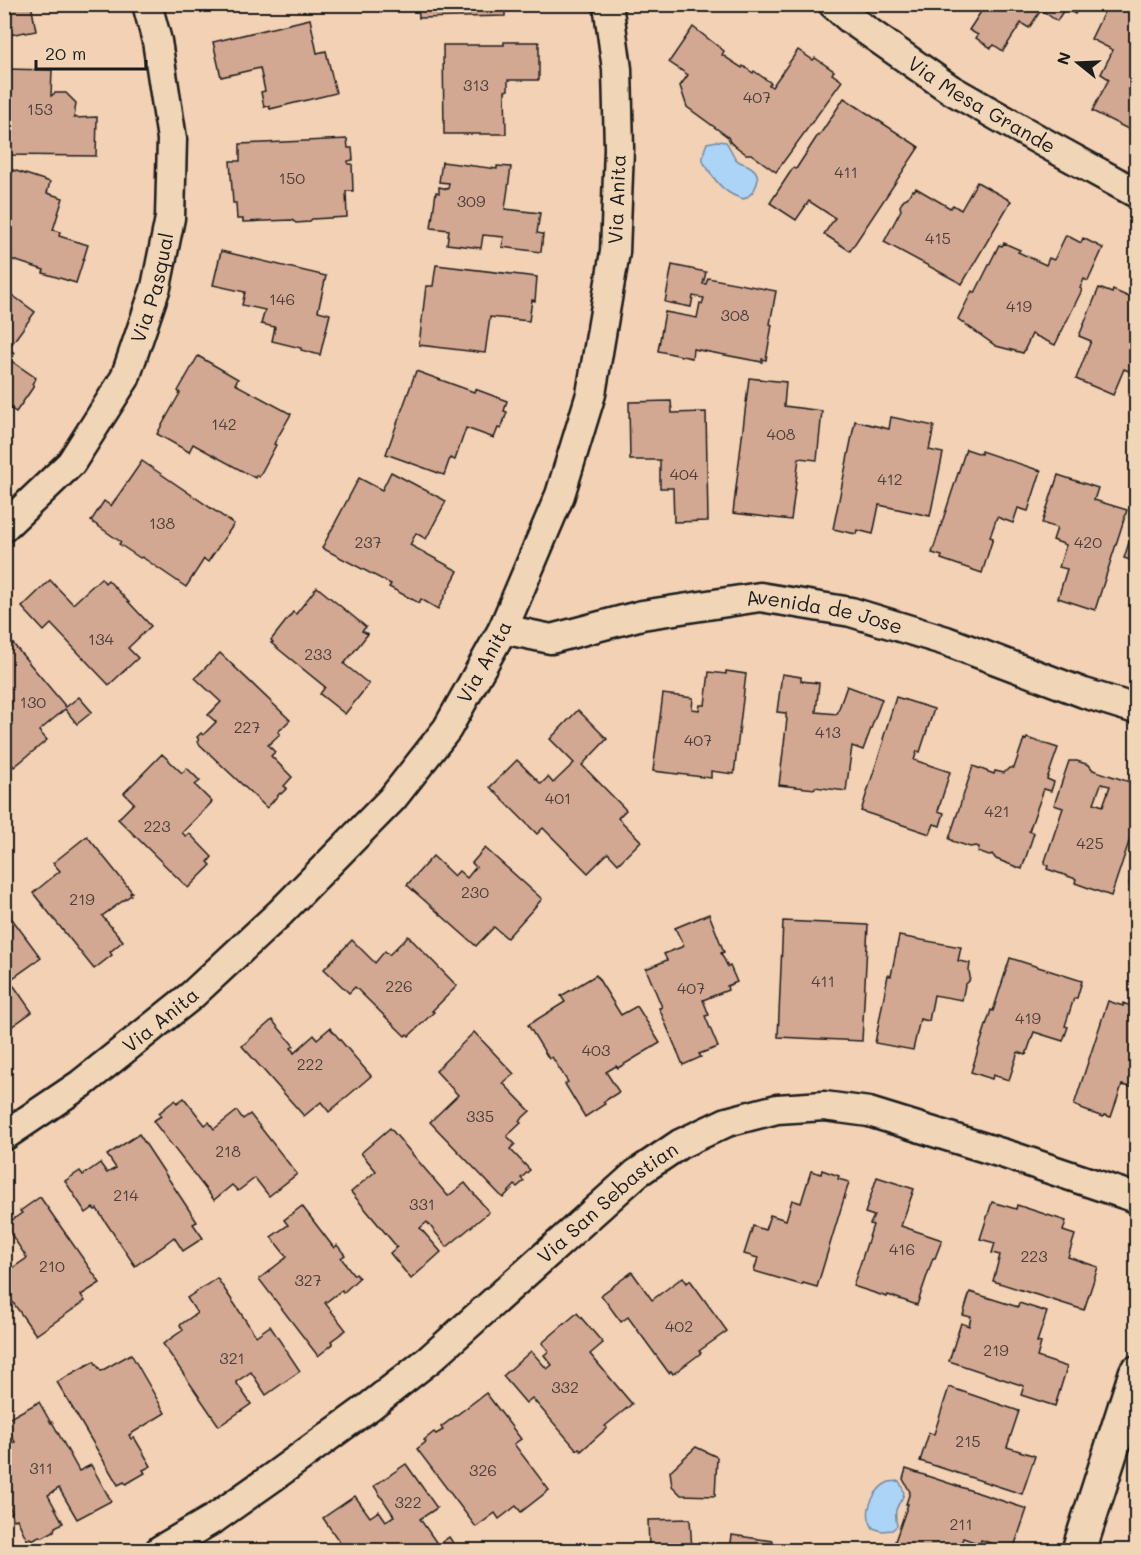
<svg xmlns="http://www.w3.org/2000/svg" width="1141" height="1555" font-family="Mali,sans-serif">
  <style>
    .water { fill: #acd4f7; stroke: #728a9f; stroke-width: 1.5 }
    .building { fill: #d3a892; stroke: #1c1c1c; stroke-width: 1.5; fill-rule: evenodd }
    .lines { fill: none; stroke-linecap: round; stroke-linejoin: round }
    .street-casing { stroke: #1c1c1c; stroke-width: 33 }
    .secondary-casing { stroke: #1c1c1c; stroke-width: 38 }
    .street { stroke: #f0d5b7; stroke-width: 28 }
    .secondary { stroke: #f0d5b7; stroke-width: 33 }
    .labels { text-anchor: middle; stroke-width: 5; stroke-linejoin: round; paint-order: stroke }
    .number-label { font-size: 16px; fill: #4a3f3a }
    .street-label { font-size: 20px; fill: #1c1c1c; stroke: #f0d5b7 }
  </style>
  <rect width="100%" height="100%" fill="#f3d1b4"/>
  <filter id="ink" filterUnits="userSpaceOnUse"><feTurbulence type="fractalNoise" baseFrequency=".0167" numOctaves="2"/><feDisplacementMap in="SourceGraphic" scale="12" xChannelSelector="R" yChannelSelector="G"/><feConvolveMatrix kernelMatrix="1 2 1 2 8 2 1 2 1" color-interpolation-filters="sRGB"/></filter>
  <g filter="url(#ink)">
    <!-- water -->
    <g class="water">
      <path d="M717,141l9,1c4,5 6,12 10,17 3,4 8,4 13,7 16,9 7,26 -5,33 -17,-4 -27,-15 -36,-30 -1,-2 -4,-5 -5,-8 -1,-6 2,-13 4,-18z"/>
      <path d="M899,1481c10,18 2,14 -3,29 -1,5 0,10 1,16l-5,4 -10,1 -9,-3c-2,-3 -3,-6 -4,-9 -3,-13 7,-32 20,-37 3,-1 6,0 10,-1z"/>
    </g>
    <!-- building -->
    <g class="building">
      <polygon points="4,4 31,4 36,31 26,33 25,32 4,36"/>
      <polygon points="418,4 505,4 505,16 419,18"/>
      <polygon points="986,4 1081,4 1075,14 1065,8 1057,21 1041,10 1029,28 1021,23 1003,51 994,45 991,48 976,38 978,35 969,30"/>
      <polygon points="1108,4 1136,4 1136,133 1092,111 1109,79 1101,74 1113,50 1091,39"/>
      <polygon points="310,19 317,53 326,51 336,93 270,109 269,106 264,107 261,92 265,91 260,68 221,77 213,42"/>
      <polygon points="693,27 724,51 722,55 742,68 743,66 753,73 754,71 771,83 769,85 772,87 798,50 813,60 815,58 834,71 832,74 842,81 776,172 751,154 746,154 730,142 728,137 687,107 680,86 688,75 669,62"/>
      <polygon points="504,42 539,42 539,80 508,80 508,90 505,91 506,134 444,134 443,45 504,45"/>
      <polygon points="4,69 52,70 51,96 55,93 66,93 76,103 74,118 97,117 96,156 4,155"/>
      <polygon points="844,98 919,147 850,251 824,234 835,218 809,201 796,220 770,203 793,168 796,169 818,135 819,136"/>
      <polygon points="347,139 348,148 352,148 353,160 348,161 348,164 352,164 353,191 346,191 347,217 312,219 309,222 296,223 292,220 243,222 243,219 237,219 236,203 233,203 230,161 240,161 240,144"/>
      <polygon points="442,162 497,169 497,166 511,167 505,209 540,213 537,233 543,234 541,252 502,247 504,237 483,235 481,248 447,244 449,230 431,228 436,192 439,193 439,187 448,189 449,183 439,182"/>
      <polygon points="13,170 50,182 47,193 63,198 53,230 60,232 59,236 88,245 76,283 43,273 44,270 4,257 4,180 8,181 10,173 12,173"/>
      <polygon points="977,182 1011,201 962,284 884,242 901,210 900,206 904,199 907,198 913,190 914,191 916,188 950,208 953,205 961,210"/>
      <polygon points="1066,235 1081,243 1083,238 1103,248 1088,281 1084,279 1080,288 1082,290 1055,345 1032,334 1023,353 996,346 958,319 972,291 975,293 999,245 1002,246 1004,243 1020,250 1018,252 1046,265 1049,258 1054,260"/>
      <polygon points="221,251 326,276 318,311 330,314 320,355 301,350 301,348 272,341 275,327 261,324 265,310 242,305 245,292 213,285"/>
      <polygon points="436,265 537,277 535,301 532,300 529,321 490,317 485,353 419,345 426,286 433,286"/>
      <polygon points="672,265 706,272 703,284 706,284 708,278 776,291 770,324 772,325 766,360 762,359 762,362 693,349 692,358 658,351 665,312 697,318 700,303 702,304 704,298 693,296 691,307 665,302"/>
      <polygon points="1099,288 1112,293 1113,290 1136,300 1136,374 1124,369 1113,395 1076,379 1091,341 1079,336"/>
      <polygon points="8,292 35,312 8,349 15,353 10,360 36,378 32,384 34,386 16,412 4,404 4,298"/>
      <polygon points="198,356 238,379 235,384 291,414 274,444 276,445 259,477 256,475 255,478 193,444 189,452 157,434 180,393 178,391"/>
      <polygon points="416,371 474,392 475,389 507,401 504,411 507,412 501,429 498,428 494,438 466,428 455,460 450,458 444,475 386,454"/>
      <polygon points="749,378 786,382 784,406 822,411 817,460 799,458 791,520 733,513"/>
      <polygon points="671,401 672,413 706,412 708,521 674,522 673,488 660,488 660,460 630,460 629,402"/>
      <polygon points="891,417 934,426 929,450 943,453 930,516 879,505 873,534 857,530 856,534 833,529 855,421 889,429"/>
      <polygon points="966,449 981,454 981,451 1041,471 1028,511 1018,508 1013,523 997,517 990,537 993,538 982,573 941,559 942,556 932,553"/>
      <polygon points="142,461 234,524 208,562 204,559 186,587 142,557 140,558 119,544 121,542 91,521 104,501 111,506"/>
      <polygon points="391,472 446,501 426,539 416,533 410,545 458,571 438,609 421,599 419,603 389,587 391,584 322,548 359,478 382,490"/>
      <polygon points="1058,475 1098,488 1094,500 1127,510 1095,610 1058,598 1067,569 1059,567 1066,545 1053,540 1057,528 1042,523"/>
      <polygon points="1136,521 1136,562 1124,558"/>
      <polygon points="101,578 105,583 108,580 151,626 128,648 138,658 109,685 51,624 44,631 22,607 50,580 73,604"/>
      <polygon points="317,587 366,627 362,631 368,634 344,664 369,684 345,714 320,694 325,687 271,643 273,642 271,640 293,612 296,614"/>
      <polygon points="4,633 66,707 79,697 92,712 77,724 65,709 39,731 47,740 14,767 4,755"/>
      <polygon points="220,653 290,720 278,732 280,734 268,745 275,752 271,756 292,777 284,786 287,788 281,794 280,793 267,808 197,742 199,740 197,737 201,733 203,735 216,722 208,715 221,702 195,678"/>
      <polygon points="726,671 746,674 734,774 711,771 711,778 653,771 663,694 693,698 692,709 699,710 700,705 705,705 709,672 726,674"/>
      <polygon points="782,674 801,677 801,681 819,683 816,712 837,714 847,686 882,699 863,750 852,746 846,791 815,787 815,789 779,785 787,719 786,718 786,713 777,712"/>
      <polygon points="896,697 934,709 920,752 917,751 914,760 950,772 938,811 944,813 940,826 934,824 930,834 861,811 884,740 883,739"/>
      <polygon points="578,710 607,739 582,765 626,810 618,818 641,841 618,864 608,853 588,873 543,828 537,834 490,787 517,760 541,784 548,777 553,783 574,763 550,739"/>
      <polygon points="1027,738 1058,748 1047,779 1054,782 1051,791 1044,789 1029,831 1034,833 1022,869 996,859 992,854 989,856 978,852 979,847 976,846 970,847 952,841 952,840 949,839 973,766 994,774 995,771 1004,773 1009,768 1014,768 1024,739 1026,740"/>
      <polygon points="162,754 182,773 187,768 200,781 195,785 212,802 182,833 186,836 189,833 212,857 208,862 211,865 188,888 118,819 134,803 124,793"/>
      <path d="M1069,761h8l12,4 4,5 43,14v37l-25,75 -36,-13 1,-4 -29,-10 1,-3 -4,-2 19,-56 -9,-3zM1101,784l9,2 -7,20 -9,-3z"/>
      <polygon points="87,836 132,892 130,893 131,895 102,916 123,941 110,952 112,955 94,969 33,893 60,871 53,863"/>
      <polygon points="485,848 542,899 507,938 494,927 476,946 407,885 433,856 454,876 459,871 467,878 476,867 472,863"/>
      <polygon points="1136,860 1136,887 1129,884"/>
      <polygon points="4,908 41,958 6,983 10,988 14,986 32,1012 4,1032"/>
      <polygon points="709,914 724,952 721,953 728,967 730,966 737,982 727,986 728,990 703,1000 709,1015 705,1016 718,1047 699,1054 701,1057 683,1065 659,1008 662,1007 646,969 667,960 664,954 684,946 675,928"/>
      <polygon points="783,921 868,925 862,1041 778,1037"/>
      <polygon points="408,936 457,986 432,1011 434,1012 409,1036 407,1034 405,1036 355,987 349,993 324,969 352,940 375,963 385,951 389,955"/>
      <polygon points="899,936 961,947 958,961 970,963 969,971 970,977 969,981 965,985 962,1000 934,995 929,1021 920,1019 913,1050 875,1043 888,975 891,976"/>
      <polygon points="1010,958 1082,981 1077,998 1074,998 1065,1026 1068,1027 1063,1041 1034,1032 1026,1055 1018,1052 1009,1080 993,1075 992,1079 971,1072 991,1010 993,1011"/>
      <polygon points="596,975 621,1015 637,1006 660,1043 618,1068 616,1066 606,1072 619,1092 603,1102 605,1104 585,1117 565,1084 568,1082 552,1057 549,1059 528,1025 565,1002 561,996"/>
      <polygon points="1108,1001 1123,1006 1123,1003 1136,1008 1136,1070 1131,1087 1122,1085 1111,1117 1104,1115 1103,1117 1081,1109 1081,1108 1074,1105"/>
      <polygon points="272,1020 294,1046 291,1048 294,1053 314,1035 317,1039 330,1028 371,1076 329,1112 321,1102 304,1116 242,1046"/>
      <polygon points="474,1032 514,1074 503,1083 530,1111 519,1121 521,1123 507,1136 515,1144 510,1149 530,1170 521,1178 524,1181 517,1187 515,1185 503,1198 430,1122 458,1095 436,1071 442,1065 442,1064"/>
      <polygon points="184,1098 205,1125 209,1122 214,1129 237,1111 243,1119 250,1114 297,1174 269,1196 255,1178 238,1191 232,1185 214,1200 153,1121 161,1116 159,1113 175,1100 177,1103"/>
      <polygon points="390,1128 448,1196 465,1183 489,1212 447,1247 427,1222 420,1228 441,1252 411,1279 390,1253 397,1247 351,1192 376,1171 361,1153"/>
      <polygon points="139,1134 197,1222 193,1224 203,1238 183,1251 174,1237 165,1244 165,1245 135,1266 97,1209 95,1210 93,1208 86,1213 65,1181 80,1171 83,1175 100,1163 107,1173 116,1168 107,1155"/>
      <polygon points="822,1170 839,1176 838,1179 849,1182 817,1287 803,1283 802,1285 754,1271 758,1258 744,1254 753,1226 765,1230 770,1215 786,1220 792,1200 801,1203 811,1171 821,1174"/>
      <polygon points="877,1177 914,1189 901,1226 942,1240 935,1258 933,1258 917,1305 888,1295 887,1297 853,1286 873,1225 870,1224 874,1216 865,1213"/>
      <polygon points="40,1197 100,1283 81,1295 85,1301 36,1335 4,1290 4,1274 27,1258 5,1225 22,1213 20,1211"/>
      <polygon points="992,1202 1016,1209 1017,1205 1066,1221 1063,1231 1075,1235 1068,1257 1098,1267 1084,1310 993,1281 1000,1255 992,1253 995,1243 980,1239"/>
      <polygon points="302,1206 334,1248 337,1245 345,1255 341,1258 354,1275 356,1274 359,1278 343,1293 342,1290 325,1303 346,1330 331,1341 333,1344 318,1356 259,1279 287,1257 271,1237 288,1225 284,1220"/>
      <polygon points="632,1272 652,1300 683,1277 687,1283 690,1280 727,1331 699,1351 701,1353 673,1374 671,1371 669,1373 628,1317 621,1322 601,1295"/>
      <polygon points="217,1278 256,1336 270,1326 300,1371 266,1395 251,1372 236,1382 251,1404 219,1426 163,1344 183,1330 180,1325 197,1313 187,1298"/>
      <polygon points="970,1292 1018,1307 1019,1303 1047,1312 1037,1342 1041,1343 1037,1357 1067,1367 1055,1406 1021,1395 1024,1386 949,1361 961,1323 969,1326 971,1317 963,1315"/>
      <polygon points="577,1313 603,1343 590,1354 632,1404 605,1426 607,1428 581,1451 579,1448 577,1450 532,1398 526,1403 503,1376 531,1351 547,1369 552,1365 544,1355 549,1351 542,1343"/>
      <polygon points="131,1354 165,1413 129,1435 131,1439 134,1437 151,1466 143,1470 145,1473 126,1484 124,1482 118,1485 57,1382 94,1361 101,1371"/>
      <polygon points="949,1387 1019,1411 1007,1447 1035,1456 1022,1494 920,1461 929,1433 934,1434"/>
      <polygon points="486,1393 521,1439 514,1444 549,1490 521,1512 516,1506 499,1519 495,1513 476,1527 417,1449 426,1442 424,1440 434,1432 436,1434 443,1430 441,1427"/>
      <polygon points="39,1402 51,1423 52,1422 79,1471 91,1465 111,1501 77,1519 59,1488 48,1495 63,1523 55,1527 54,1531 43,1537 39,1536 32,1540 30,1538 27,1540 17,1519 14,1520 11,1513 12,1512 4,1497 4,1447 15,1442 4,1421"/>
      <polygon points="696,1447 717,1457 715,1496 681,1495 672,1486 670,1471"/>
      <polygon points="406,1464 437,1508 420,1519 438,1545 449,1537 458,1550 345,1550 323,1518 355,1496 370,1517 379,1511 386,1521 394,1516 374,1486"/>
      <polygon points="906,1469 1027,1509 1013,1550 981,1540 980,1544 963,1538 959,1550 892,1550 908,1504 906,1504 910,1492 903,1479"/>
      <polygon points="690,1519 692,1550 634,1550 634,1547 649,1547 648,1520"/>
      <polygon points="732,1535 773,1541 772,1550 730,1550"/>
    </g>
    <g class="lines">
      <defs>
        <g id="street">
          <path id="s1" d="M833,4l17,15 100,70 91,52 95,52"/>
          <path id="s2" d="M4,527l67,-64 54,-85 31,-91 14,-69 2,-79 -15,-98 -10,-37"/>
          <path id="s3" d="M503,629l48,10 91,-24 118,-18 91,15 95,29 138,52 52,16"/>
          <path id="s4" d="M4,1136l77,-52 110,-88 89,-83 112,-114 55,-70 56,-100 57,-134 31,-101 24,-142 4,-103 -2,-80 -9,-65"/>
          <path id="s5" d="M160,1550l55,-32 58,-41 96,-70 61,-48 207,-186 43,-29 47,-22 50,-13 47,-3 45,6 139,43 128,43"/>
        </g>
        <polyline id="secondary" points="1079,1550 1136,1373"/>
      </defs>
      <!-- street casing -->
      <use href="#street" class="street-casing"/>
      <!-- secondary casing -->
      <use href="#secondary" class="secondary-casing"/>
      <!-- street -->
      <use href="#street" class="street"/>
      <!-- secondary -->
      <use href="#secondary" class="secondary"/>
    </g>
  </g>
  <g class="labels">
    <!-- number labels -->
    <g class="number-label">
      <text x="476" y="91">313</text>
      <text x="757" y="103">407</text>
      <text x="40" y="115">153</text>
      <text x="846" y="178">411</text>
      <text x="292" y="184">150</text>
      <text x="471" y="207">309</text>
      <text x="938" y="244">415</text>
      <text x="282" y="305">146</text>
      <text x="1019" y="312">419</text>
      <text x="735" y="321">308</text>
      <text x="224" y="430">142</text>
      <text x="781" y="440">408</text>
      <text x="684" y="480">404</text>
      <text x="890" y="485">412</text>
      <text x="162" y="529">138</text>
      <text x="368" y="548">237</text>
      <text x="1088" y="548">420</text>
      <text x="101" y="645">134</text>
      <text x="318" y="660">233</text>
      <text x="33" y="708">130</text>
      <text x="247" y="733">227</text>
      <text x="828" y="738">413</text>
      <text x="698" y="746">407</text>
      <text x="558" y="804">401</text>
      <text x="997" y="817">421</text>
      <text x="157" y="832">223</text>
      <text x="1090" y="849">425</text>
      <text x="475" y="898">230</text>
      <text x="82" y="905">219</text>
      <text x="823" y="987">411</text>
      <text x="399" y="992">226</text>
      <text x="691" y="994">407</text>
      <text x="1028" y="1024">419</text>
      <text x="596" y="1056">403</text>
      <text x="310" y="1070">222</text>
      <text x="480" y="1122">335</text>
      <text x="228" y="1157">218</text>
      <text x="126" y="1201">214</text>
      <text x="422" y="1210">331</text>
      <text x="902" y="1255">416</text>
      <text x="1034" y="1262">223</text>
      <text x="52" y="1272">210</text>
      <text x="308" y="1286">327</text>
      <text x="679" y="1332">402</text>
      <text x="996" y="1356">219</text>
      <text x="232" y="1364">321</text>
      <text x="565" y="1393">332</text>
      <text x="968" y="1447">215</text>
      <text x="41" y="1474">311</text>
      <text x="483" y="1476">326</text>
      <text x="408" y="1508">322</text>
      <text x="961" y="1530">211</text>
    </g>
    <!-- street labels -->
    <g class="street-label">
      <text dy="7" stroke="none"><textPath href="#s1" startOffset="180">Via Mesa Grande</textPath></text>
      <text dy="7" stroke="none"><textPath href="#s4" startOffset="1167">Via Anita</textPath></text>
      <text dy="7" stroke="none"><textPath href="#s2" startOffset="288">Via Pasqual</textPath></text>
      <text dy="7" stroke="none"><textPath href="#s3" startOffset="328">Avenida de Jose</textPath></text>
      <text dy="7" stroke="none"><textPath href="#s4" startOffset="681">Via Anita</textPath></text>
      <text dy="7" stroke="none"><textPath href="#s4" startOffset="195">Via Anita</textPath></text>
      <text dy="7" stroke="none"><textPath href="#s5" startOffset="568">Via San Sebastian</textPath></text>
    </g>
  </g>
  <!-- margin -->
  <rect width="1141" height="1555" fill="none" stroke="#f0d5b7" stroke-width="24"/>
  <rect x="12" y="12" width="1117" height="1531" fill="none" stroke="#1c1c1c" stroke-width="2" filter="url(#ink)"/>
  <!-- north arrow -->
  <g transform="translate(1078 63) rotate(288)" stroke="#f0d5b7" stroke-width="4.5" paint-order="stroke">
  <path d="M0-4.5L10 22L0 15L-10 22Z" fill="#1c1c1c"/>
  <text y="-9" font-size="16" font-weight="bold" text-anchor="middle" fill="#1c1c1c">N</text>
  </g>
  <!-- scale -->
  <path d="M36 60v9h110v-9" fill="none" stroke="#1c1c1c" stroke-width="3"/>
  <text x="45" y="60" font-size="18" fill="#1c1c1c" stroke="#f0d5b7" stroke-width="4.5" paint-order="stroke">20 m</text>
</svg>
